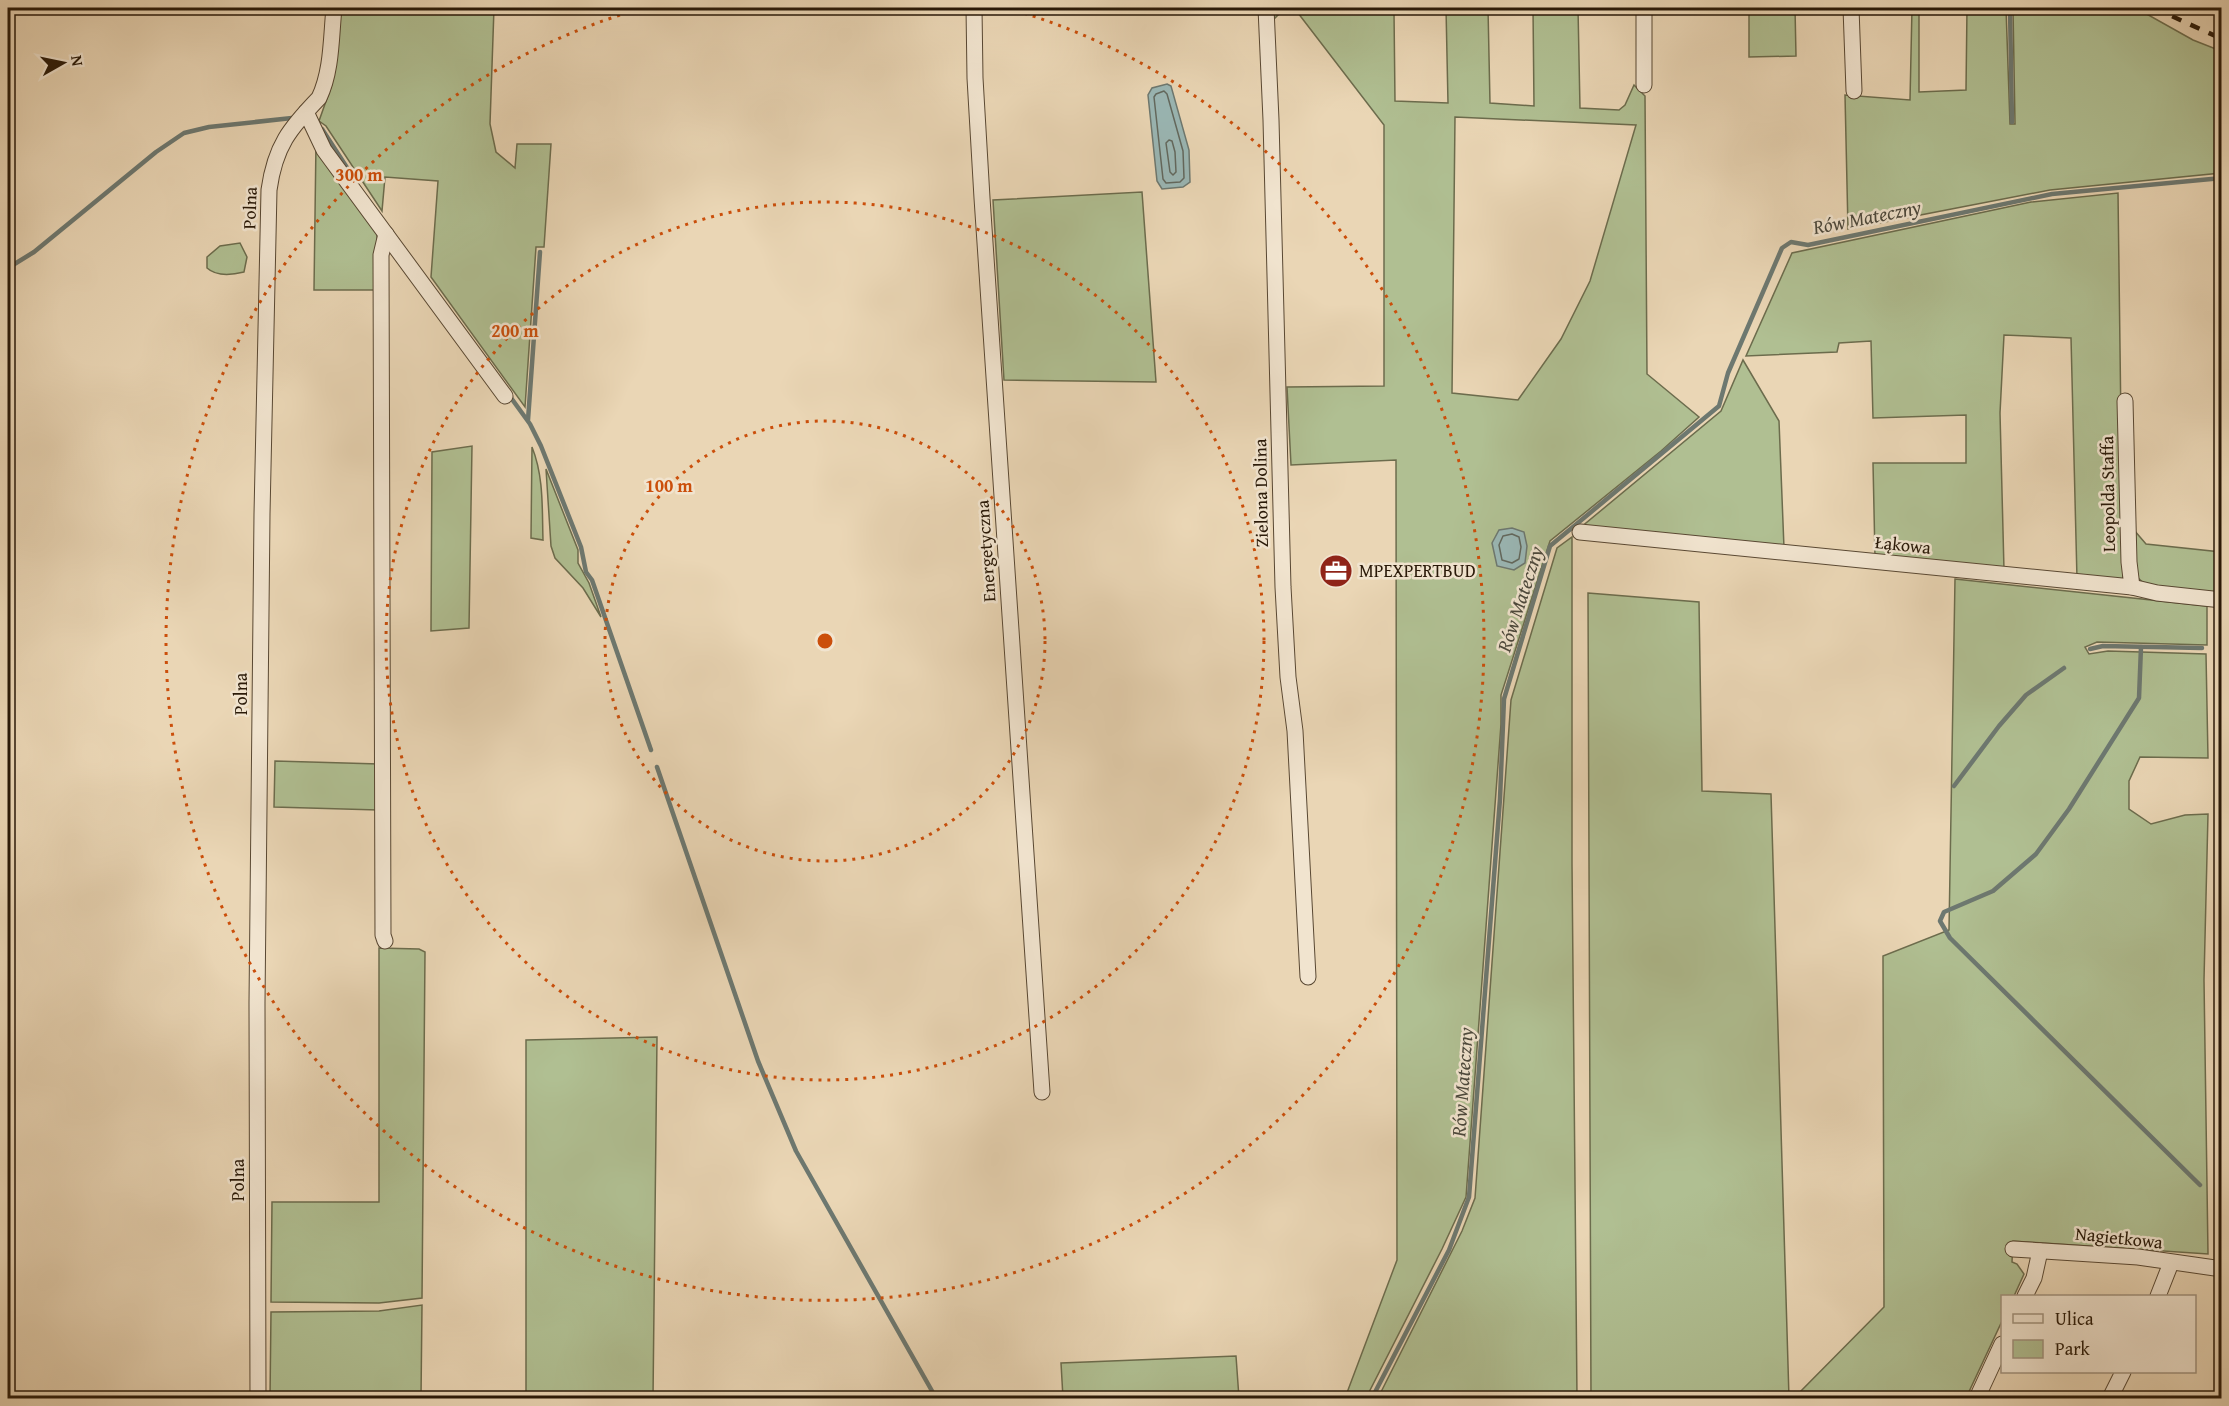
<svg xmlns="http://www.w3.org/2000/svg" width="2229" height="1406" font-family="'Gentium Book Plus',serif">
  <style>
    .green { fill: #b0bf92; stroke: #6c6c4d; stroke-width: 1.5; fill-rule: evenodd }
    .water { fill: #9ab7b5; stroke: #6d7870; stroke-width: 1.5 }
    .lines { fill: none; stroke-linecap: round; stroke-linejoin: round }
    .shore { stroke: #62685e; stroke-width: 1.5 }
    .stream { stroke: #6d7870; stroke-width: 4.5 }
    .street-casing { stroke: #594833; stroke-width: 17 }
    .street { stroke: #f1e4cf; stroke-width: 15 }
    .rail { stroke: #291908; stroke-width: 4.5; stroke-dasharray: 10 10; stroke-linecap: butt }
    .ring { fill: none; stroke: #cb4f0b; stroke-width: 3; stroke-dasharray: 3 6 }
    .labels { text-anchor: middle; stroke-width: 5; stroke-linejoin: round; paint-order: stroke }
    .street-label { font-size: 18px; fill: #291908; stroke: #f1e4cf }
    .poi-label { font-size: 18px; fill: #291908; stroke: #f1e4cf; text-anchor: start }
    .water-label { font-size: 20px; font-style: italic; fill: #4b483c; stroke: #f1e4cf }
    .centre { fill: #cb4f0b; stroke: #f1e4cf; stroke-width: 3 }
    .ring-label { font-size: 18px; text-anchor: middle; font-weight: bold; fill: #cb4f0b; stroke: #f1e4cf; stroke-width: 5; stroke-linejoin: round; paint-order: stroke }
  </style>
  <rect width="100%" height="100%" fill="#ead6b5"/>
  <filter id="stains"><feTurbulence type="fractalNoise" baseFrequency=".00333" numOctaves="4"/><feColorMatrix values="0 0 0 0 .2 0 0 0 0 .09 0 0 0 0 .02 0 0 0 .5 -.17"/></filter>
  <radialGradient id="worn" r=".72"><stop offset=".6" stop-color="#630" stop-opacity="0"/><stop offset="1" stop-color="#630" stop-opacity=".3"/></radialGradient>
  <!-- green -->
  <g class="green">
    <polygon points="340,8 494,8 490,124 496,152 515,168 517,144 551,144 544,247 536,247 525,407 431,277 438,181 385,177 382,211 326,126 319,121 332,84"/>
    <path d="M1273,8h73l22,5 26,-1 1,89 53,2 -2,-95h42l2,95 44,3 -1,-98h45l2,100 39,2 6,-5 9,-20 11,11 2,278 52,43 -38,34 -111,90 -49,154v29l-35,473 -24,52 -76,149h-21l52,-138 -1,-800 -105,5 -4,-78 97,-1v-261l-86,-112 -16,-2 -8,8zM1455,117l181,8 -46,156 -29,58 -43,61 -66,-7z"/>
    <polygon points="1749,8 1795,8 1796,56 1749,57"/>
    <polygon points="1912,8 1919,8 1919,92 1966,90 1967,8 2006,8 2010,124 2015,124 2013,8 2136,8 2193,40 2221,51 2221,173 2050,190 1848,229 1845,95 1910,100"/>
    <polygon points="316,142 377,230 378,290 314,290"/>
    <polygon points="1142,192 1156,382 1004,380 993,200"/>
    <polygon points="2118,193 2123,581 2077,579 2071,338 2004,335 2000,413 2004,570 1875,557 1873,463 1966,463 1966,415 1873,418 1871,341 1839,343 1837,352 1746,356 1792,253 2031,202"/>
    <path d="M240,243l7,14 -3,15c-12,3 -27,5 -37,-4v-11l13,-11z"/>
    <polygon points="1743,360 1779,421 1784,548 1580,528 1721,411"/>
    <polygon points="472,446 469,628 431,631 432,452"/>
    <path d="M532,447c12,30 10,62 11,93l-12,-2z"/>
    <polygon points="546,469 578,550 578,563 589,583 601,617 583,588 555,558 551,546"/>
    <polygon points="2134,530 2146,544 2221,552 2221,596 2147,586 2137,577"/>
    <polygon points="1572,537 1572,864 1577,1398 1378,1398 1462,1231 1475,1198 1511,700 1557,548"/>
    <polygon points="1955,579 2207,606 2207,645 2097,642 2085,647 2089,654 2108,651 2206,654 2208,758 2140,757 2129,781 2129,809 2151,824 2185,815 2208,814 2204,980 2208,1254 2013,1241 2012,1262 2017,1264 2024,1274 2014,1296 2002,1296 2002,1321 1966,1398 1794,1398 1884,1307 1883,956 1949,930"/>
    <polygon points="1588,593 1699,602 1702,791 1771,794 1789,1398 1591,1398"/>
    <polygon points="275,761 379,764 378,810 274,807"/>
    <polygon points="379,948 419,949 425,952 422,1298 379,1303 271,1302 272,1202 379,1202"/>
    <polygon points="657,1037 653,1398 526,1398 526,1040"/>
    <polygon points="422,1305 421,1398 270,1398 271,1312 379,1311"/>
    <polygon points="1236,1356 1239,1398 1063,1398 1061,1363"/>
  </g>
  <!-- water -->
  <g class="water">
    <polygon points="1167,84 1171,86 1189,150 1190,182 1183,187 1162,189 1157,181 1148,95 1152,88"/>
    <polygon points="1512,528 1524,532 1527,546 1525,563 1514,570 1497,566 1492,543 1499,530"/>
  </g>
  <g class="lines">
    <!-- shore -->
    <g class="shore">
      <polygon points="1164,91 1167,94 1183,151 1184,178 1180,182 1166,183 1163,179 1154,97 1156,94"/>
      <polygon points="1169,140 1172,141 1175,152 1176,172 1173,175 1170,172 1166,143"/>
      <polygon points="1512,534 1519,537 1521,547 1519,559 1512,563 1502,560 1499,545 1503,536"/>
    </g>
    <!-- stream -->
    <g class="stream">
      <polyline points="2010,8 2012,122"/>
      <polyline points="322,129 355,180"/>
      <polyline points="8,268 34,252 156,152 184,133 209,127 292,118"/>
      <polyline points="509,395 530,424 541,446 581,547 586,572 592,580 651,750"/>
      <polyline points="528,420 540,252"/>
      <polyline points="2141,647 2139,698 2069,809 2036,854 1993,891 1944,912 1940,921 1950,938 2200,1185"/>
      <polyline points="2090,649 2103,646 2202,648"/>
      <polyline points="2219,649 2222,649"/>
      <polyline points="657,767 758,1061 796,1151 936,1398"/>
      <polyline points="1954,786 1999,726 2026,695 2064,668"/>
      <polyline points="1372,1398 1449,1250 1469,1197 1500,799 1504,699 1550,546 1719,406 1728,373 1782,248 1791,242 1808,245 2052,194 2222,178"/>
    </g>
    <defs>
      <g id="street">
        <polyline points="974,8 975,78 982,198 1042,1092"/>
        <polyline points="1266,8 1271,120 1283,587 1288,677 1295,731 1308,977"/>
        <polyline points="1851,8 1854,91"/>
        <polyline points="1644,85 1644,8"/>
        <polyline points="306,112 324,150 505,396"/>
        <polyline points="2125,401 2129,562 2132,587"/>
        <polyline points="1580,532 2132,587 2157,593 2222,600"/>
        <polyline points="385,941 383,935 381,255 386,234"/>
        <polyline points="2013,1249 2138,1257 2222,1269"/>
        <polyline points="2025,1296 2034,1278 2040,1251"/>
        <polyline points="2158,1296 2171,1263"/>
        <path d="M258,1398l-1,-395 5,-489 7,-324c6,-44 21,-62 50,-92 13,-27 12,-61 15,-90"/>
        <polyline points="1977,1398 2002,1344"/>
        <polyline points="2110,1398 2123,1372"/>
      </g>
    </defs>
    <!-- street casing -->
    <use href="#street" class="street-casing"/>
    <!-- street -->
    <use href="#street" class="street"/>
    <!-- rail -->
    <polyline class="rail" points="2154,8 2222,39"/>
  </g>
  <!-- distance rings -->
  <g class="ring">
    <circle cx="825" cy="641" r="220"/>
    <circle cx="825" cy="641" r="439"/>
    <path d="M1007 8A659 659 0 1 1 643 8"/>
  </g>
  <!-- icons -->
  <defs>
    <symbol id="office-disc" viewBox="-11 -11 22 22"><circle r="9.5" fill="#8f2418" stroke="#f1e4cf"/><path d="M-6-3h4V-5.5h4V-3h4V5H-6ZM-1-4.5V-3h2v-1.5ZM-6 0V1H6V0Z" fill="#fff"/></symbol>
  </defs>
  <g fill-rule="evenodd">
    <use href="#office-disc" x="1317" y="552" width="38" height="38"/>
  </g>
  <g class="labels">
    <!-- street labels -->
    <g class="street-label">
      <text transform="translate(250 208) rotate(-88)" y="6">Polna</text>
      <text transform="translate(1261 493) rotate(-91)" y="6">Zielona Dolina</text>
      <text transform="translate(2108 494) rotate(-91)" y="6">Leopolda Staffa</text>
      <text transform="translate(1903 545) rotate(6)" y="6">Łąkowa</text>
      <text transform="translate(986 551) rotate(-94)" y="6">Energetyczna</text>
      <text transform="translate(241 694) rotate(-90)" y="6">Polna</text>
      <text transform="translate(238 1180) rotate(-90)" y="6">Polna</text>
      <text transform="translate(2119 1238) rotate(6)" y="6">Nagietkowa</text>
    </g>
    <!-- poi labels -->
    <g class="poi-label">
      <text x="1359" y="577">MPEXPERTBUD</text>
    </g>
    <!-- water labels -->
    <g class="water-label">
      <text transform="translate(1867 217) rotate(-11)" y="7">Rów Mateczny</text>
      <text transform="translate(1520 599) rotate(-72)" y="7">Rów Mateczny</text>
      <text transform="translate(1462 1082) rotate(-86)" y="7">Rów Mateczny</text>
    </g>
  </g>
  <circle cx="825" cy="641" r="9" class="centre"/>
  <g class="ring-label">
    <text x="359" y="181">300 m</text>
    <text x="515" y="337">200 m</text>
    <text x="669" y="492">100 m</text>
  </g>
  <!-- margin -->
  <rect width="2229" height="1406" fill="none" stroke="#ead6b5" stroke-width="30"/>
  <rect x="9" y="9" width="2211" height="1388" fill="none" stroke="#291908" stroke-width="3"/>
  <rect x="15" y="15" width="2199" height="1376" fill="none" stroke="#291908" stroke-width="1.5"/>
  <!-- legend -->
  <rect x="2001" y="1295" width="195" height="78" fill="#f1e4cf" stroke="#a1937f" stroke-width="1.5"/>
  <rect x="2013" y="1314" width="30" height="9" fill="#f1e4cf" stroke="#a1937f" stroke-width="1.5"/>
  <text x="2055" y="1325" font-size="18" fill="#291908">Ulica</text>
  <rect x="2013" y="1340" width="30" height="18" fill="#b0bf92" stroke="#a1937f" stroke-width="1.5"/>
  <text x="2055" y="1355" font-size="18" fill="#291908">Park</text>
  <!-- north arrow -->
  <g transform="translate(63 63) rotate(81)" stroke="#f1e4cf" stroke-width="4.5" paint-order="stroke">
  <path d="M0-4.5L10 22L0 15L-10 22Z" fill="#291908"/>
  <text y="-9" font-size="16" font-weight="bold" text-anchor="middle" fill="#291908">N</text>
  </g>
  <rect width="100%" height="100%" filter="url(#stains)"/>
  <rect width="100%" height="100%" fill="url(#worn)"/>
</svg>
